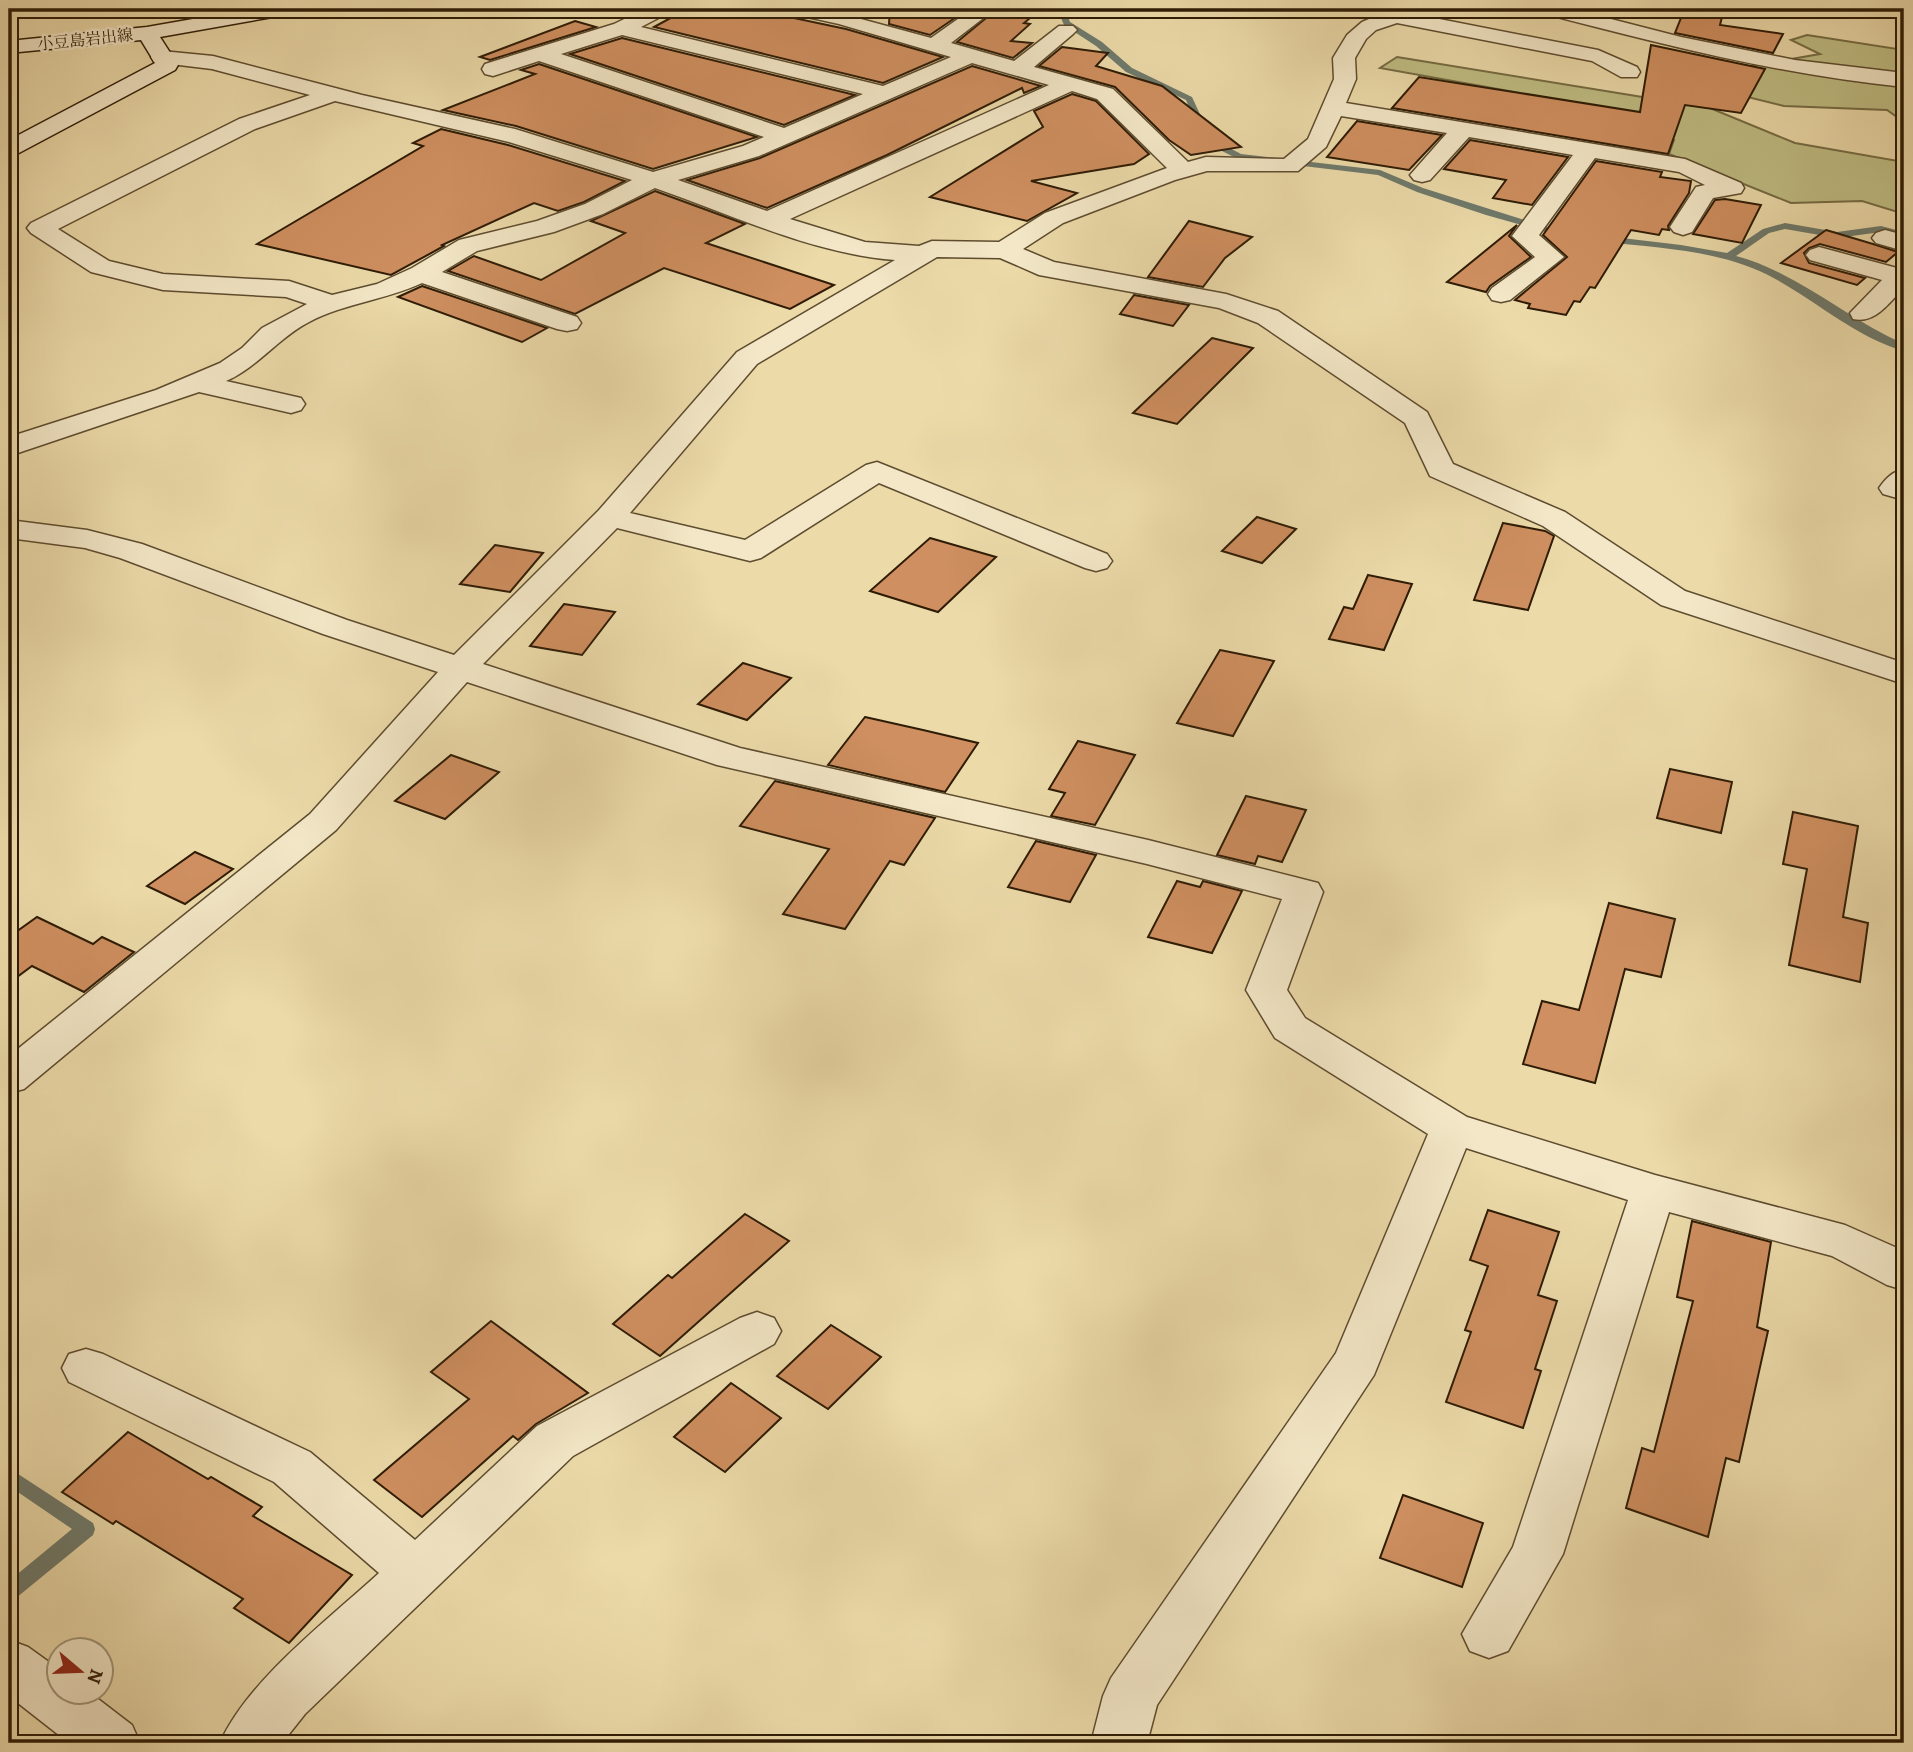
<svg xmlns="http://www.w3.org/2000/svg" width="1913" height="1752" font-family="Alegreya,'Noto Serif JP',serif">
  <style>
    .green { fill: #bfbd83; stroke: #766c44; stroke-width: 2 }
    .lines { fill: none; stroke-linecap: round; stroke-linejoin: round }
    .stream { fill: #6f7a6c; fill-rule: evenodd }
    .building { fill: #cf8f60; stroke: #2e1c06; stroke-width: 2 }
    .street-casing { stroke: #5e4c2f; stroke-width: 3 }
    .secondary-casing { stroke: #2e1c06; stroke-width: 3 }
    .street { fill: #f3e7c7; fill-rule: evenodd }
    .secondary { fill: #f3e7c7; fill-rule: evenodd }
    .labels { text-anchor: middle; stroke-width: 5; stroke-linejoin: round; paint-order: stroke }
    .far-street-label { font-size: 16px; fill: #2e1c06; stroke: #f3e7c7 }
  </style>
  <rect width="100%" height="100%" fill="#ecdaa9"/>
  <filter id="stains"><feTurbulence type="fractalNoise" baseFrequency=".00286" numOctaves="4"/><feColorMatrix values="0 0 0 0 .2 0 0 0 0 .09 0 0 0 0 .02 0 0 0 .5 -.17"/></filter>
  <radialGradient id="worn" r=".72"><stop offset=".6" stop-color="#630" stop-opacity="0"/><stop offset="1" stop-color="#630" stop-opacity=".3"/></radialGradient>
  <!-- green -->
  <g class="green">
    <polygon points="1807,35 1904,50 1904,122 1887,110 1784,106 1675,79 1820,54 1791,40"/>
    <polygon points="1397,57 1710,108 1795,143 1904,162 1904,214 1862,201 1791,203 1669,154 1674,140 1649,135 1649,116 1380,68"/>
  </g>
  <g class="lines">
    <!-- stream -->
    <g class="stream">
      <polygon points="1057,9 1065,9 1070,22 1102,42 1132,68 1192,97 1211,138 1241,154 1380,170 1423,188 1569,234 1564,237 1486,215 1417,192 1378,175 1236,158 1204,142 1186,100 1126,72 1096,46 1064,25"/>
      <path d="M1785,223l52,9 44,-6 23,6v6l-23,-6 -44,6 -52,-9 -16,4 -33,23c61,16 111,63 168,88v7c-49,-14 -91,-53 -136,-76 -51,-25 -108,-27 -163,-33l-5,-3 5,-3 76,9 46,8 36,-24z"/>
      <polygon points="9,1468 93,1523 95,1529 93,1535 16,1598 9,1600 9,1581 72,1529 9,1486"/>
    </g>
  </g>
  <!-- building -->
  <g class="building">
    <polygon points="687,9 751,9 846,29 943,57 883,83 654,27"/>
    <polygon points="890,9 968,9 930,35 889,24"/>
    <polygon points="997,9 1041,9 1024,23 1030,24 1011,41 1032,43 1013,58 957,42"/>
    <polygon points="1688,9 1724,9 1720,25 1783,34 1773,53 1675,33 1681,18 1684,18"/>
    <polygon points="575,21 596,27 490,60 480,57"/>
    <polygon points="622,38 855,95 784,125 570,54"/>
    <polygon points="1651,45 1765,69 1741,113 1685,105 1668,154 1392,108 1419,77 1640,112"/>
    <polygon points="1062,47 1108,53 1096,66 1162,86 1241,147 1191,155 1169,140 1115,87 1039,66"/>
    <polygon points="539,64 757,137 653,169 516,126 443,110 535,74 521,70"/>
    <polygon points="972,66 1041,86 1024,93 1022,88 887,155 767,208 687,180 760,158"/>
    <polygon points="1072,94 1096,101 1149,154 1134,164 1031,181 1077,193 1027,221 930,197 1043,127 1034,111"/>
    <polygon points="1357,121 1442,135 1409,170 1327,157"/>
    <polygon points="441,129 508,145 625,181 584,202 558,211 534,203 442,245 444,246 391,275 257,244 423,146 413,143"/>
    <polygon points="1470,140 1568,157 1532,205 1493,198 1506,180 1444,169"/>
    <polygon points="1596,161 1662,172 1660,177 1691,181 1689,193 1668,226 1669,230 1662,229 1659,235 1631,230 1595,288 1590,287 1580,302 1574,301 1566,315 1528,308 1530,304 1515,300 1567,257 1543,235"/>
    <polygon points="655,191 745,224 706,243 834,285 790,309 664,268 575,314 448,271 474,256 541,280 625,233 591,221"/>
    <polygon points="1725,199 1761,205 1742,243 1693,234 1715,200"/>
    <polygon points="1189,221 1252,237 1225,258 1203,287 1148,277"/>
    <polygon points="1517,225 1509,236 1531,257 1490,286 1486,292 1447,282"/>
    <polygon points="1826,230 1873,244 1898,252 1886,262 1820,244 1809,248 1804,253 1809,263 1865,278 1857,285 1781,263"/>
    <polygon points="422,286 547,328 522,342 398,297"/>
    <polygon points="1134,295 1189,305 1173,326 1120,314"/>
    <polygon points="1212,338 1253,348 1177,424 1133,413"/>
    <polygon points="1257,517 1296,529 1262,563 1222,551"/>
    <polygon points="1503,523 1545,531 1554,536 1528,610 1474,600"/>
    <polygon points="930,538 996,557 938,612 870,591"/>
    <polygon points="495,545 543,553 510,592 460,584"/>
    <polygon points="1368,575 1412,584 1384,650 1329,639 1344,607 1353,609"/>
    <polygon points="564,604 615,612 582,655 530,646"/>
    <polygon points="1220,650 1274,661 1233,736 1177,723"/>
    <polygon points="743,663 791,678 747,720 698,704"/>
    <polygon points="865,717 923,730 978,743 945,792 828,765"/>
    <polygon points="1078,741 1135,755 1095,825 1051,816 1065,793 1049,789"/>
    <polygon points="451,755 499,772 445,819 395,801"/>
    <polygon points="1670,769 1732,782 1721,833 1657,818"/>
    <polygon points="775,781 935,818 904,865 890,861 845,929 783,914 829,849 740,826"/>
    <polygon points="1246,796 1306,810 1282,862 1258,856 1255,864 1217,855"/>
    <polygon points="1793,812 1858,826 1843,917 1868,923 1860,982 1789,965 1807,869 1783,864"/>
    <polygon points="1036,841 1096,855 1070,902 1008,887"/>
    <polygon points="195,852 233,869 185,904 147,886"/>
    <polygon points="1177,881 1200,887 1203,881 1242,891 1212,953 1148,937"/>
    <polygon points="1609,903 1675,919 1661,977 1625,969 1595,1083 1523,1064 1542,1001 1579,1010"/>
    <polygon points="37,917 93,944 102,937 134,952 84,992 32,966 9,983 9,937"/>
    <polygon points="1488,1210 1559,1232 1538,1295 1557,1301 1535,1369 1541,1371 1523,1428 1446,1402 1471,1332 1465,1330 1488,1266 1470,1260"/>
    <polygon points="745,1214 789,1241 660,1356 613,1324 668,1275 672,1278"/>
    <polygon points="1692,1221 1771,1242 1757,1327 1768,1331 1739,1462 1726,1458 1708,1537 1626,1508 1642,1448 1654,1452 1693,1301 1677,1297"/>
    <polygon points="491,1321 588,1393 536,1424 518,1440 513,1436 422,1517 374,1480 469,1399 431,1372"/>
    <polygon points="831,1325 881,1357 828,1409 777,1376"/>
    <polygon points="731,1383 781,1418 725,1472 674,1437"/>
    <polygon points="128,1432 208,1479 211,1477 262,1507 253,1516 352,1575 289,1643 234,1608 243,1599 116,1521 113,1524 62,1492"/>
    <polygon points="1403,1495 1483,1523 1462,1587 1380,1558"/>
  </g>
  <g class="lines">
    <defs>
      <g id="street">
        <path d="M645,9h26l-3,4 -27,14 242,59 68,-29 -112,-33 -50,-11 -3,-4h38l107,29 41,-29h23l-44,34 63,18 45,-35h14l4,4 -4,4 -39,33 79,22 75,73 18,-5 78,2 24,-20 26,-60 -1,-21 14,-23 15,-13 14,-6 2,-6 47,-1 -6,6 179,35 39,17 3,5 -3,5h-16l-29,-16 -195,-38 -21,7 -10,9 -11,19 1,21 -10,24 339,56 56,24 3,5 -3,5 -28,5 -21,34 -9,3 -9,-3 -4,-5 26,-40 9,-2 -26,-13 -84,-14 -56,77 25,22 -54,43 -9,2 -9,-2 -4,-6 4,-6 43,-31 -23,-21 61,-81 -104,-18 -39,43 -8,2 -8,-2 -4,-5 37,-42 -106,-17 -15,31 -28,24h-91l-32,9 -112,43 -40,26 31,13 172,32 52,17 149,101 26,52 112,48 120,79 219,72v21l-243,-79 -118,-79 -113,-50 -25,-53 -147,-100 -39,-15 -180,-33 -39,-17 -63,-1 -180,107 -127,149 115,27 121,-75 11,-3 230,92 5,7 -5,7 -11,3 -11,-3 -206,-85 -118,75 -11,3 -133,-33 -134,136 257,84 408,92 170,43 5,9 -36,98 18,28 162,99 188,58 190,50 59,26v39l-17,-5 -55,-29 -163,-44 -106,342 -55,97 -19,7 -19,-7 -8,-17 51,-87 115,-347 -162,-52 -92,227 -217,330 -10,38h-56l12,-47 8,-18 225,-325 92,-219 -153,-96 -29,-48 36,-91 -135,-35 -430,-99 -250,-83 -131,148 -312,259 -15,4v-37l301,-242 128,-142 -115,-38 -203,-76 -35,-10 -76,-10v-18l78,10 55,14 205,76 107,35 145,-145 138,-158 158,-92c-82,-6 -162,-45 -240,-72l-52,26 -49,18 -77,19 -35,21 135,45 4,6 -4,6 -10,2 -10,-2 -135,-46c-36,17 -77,20 -113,39 -31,16 -51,45 -83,59l75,17 4,6 -4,6 -10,3 -92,-21 -190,64v-19l147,-47 64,-27 22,-15 20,-20 45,-24 -21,-7 -123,-7 -72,-18 -60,-39 -4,-5 4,-5 208,-104 71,-24 -98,-26 -58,-7 -3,-5 3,-5 8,-1 51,5 149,39 153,34 138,43 90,-26 21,-9 -225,-76 -46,15 -8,-2 -3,-5 3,-5 129,-40zM622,35l241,59 -79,34 -223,-74zM972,63l77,22 -282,126 -89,-31 81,-24zM1072,91l25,8 70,69 -122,45 -46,29 -67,-1 -13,5 -54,-4 -75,-23zM335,101l174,41 123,38 -47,24 -48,17 -78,19 -47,28 -35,16 -45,11 -43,-14 -126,-7 -54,-13 -51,-32 197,-100z"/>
        <path d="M1539,9h33l109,28 114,23 109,13v14c-126,-13 -240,-42 -362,-74z"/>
        <polygon points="1885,230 1904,235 1904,251 1876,243 1872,238 1876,233"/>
        <path d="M1819,247l78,21 7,-2v22c-15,14 -28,36 -51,31l-3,-6 32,-33 -72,-20 -4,-5 4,-5z"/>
        <path d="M1904,469v31l-21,-6 -4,-6c7,-10 13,-16 25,-19z"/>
        <path d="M757,1312l17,6 7,13 -7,13 -201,112 -268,258 -23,29h-62c28,-63 108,-123 159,-170l-105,-91 -205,-100 -7,-14 7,-14 17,-5 17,5 207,98 105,88 122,-114 203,-108z"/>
        <polygon points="9,1640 28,1647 60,1670 60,1692 89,1692 132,1725 140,1743 69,1743 9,1696"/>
      </g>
      <polygon id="secondary" points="250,9 294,9 291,13 284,15 160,37 178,65 175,70 17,154 9,156 9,140 155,63 141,40 9,53 9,41 147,27"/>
    </defs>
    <!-- street casing -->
    <use href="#street" class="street-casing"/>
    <!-- secondary casing -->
    <use href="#secondary" class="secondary-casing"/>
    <!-- street -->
    <use href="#street" class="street"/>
    <!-- secondary -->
    <use href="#secondary" class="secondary"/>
  </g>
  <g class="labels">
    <!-- far-street labels -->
    <g class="far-street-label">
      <text transform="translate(85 39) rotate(-6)" y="6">小豆島岩出線</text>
    </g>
  </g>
  <!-- margin -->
  <rect width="1913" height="1752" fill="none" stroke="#ecdaa9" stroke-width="35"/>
  <rect x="10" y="10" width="1892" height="1731" fill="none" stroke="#2e1c06" stroke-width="3.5"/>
  <rect x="18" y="18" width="1878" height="1717" fill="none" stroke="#2e1c06" stroke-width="2"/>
  <!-- north arrow -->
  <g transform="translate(80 1671) rotate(109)"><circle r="33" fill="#f3e7c7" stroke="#a4967a" stroke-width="2"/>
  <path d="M0-5L12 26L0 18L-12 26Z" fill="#8f2418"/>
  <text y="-10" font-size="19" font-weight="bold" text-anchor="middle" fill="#2e1c06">N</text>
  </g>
  <rect width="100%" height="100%" filter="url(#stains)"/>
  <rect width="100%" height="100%" fill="url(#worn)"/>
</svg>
